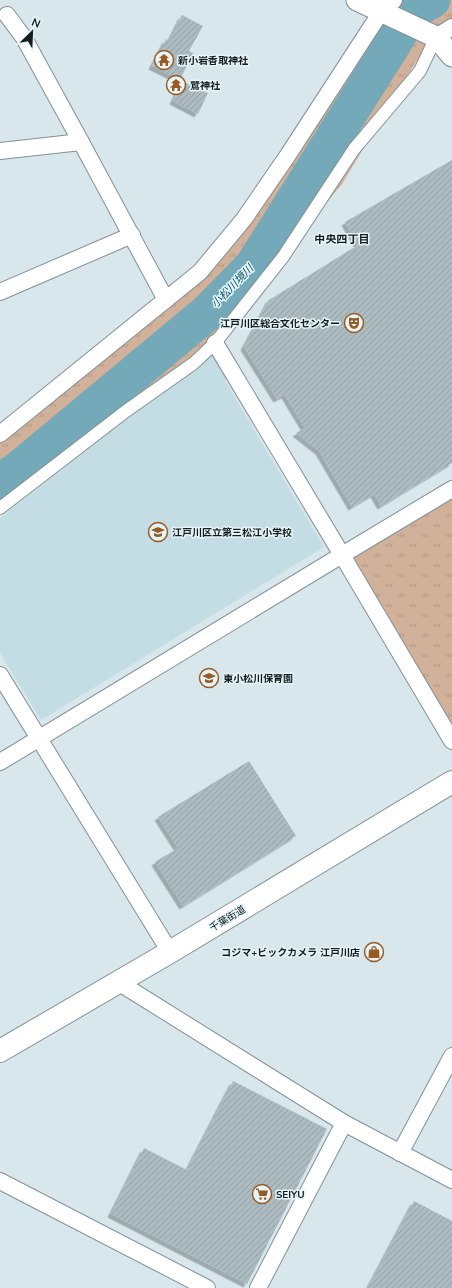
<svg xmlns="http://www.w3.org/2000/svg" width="452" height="1288" font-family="'Nunito Sans','Noto Sans JP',sans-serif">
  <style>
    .built { fill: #c4dde4 }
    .park { fill: url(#park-tufts) }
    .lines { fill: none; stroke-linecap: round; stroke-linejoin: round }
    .river { stroke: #73a9b8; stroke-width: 37 }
    .building { fill: url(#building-hatch); filter: url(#shadow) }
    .pedestrian-casing { stroke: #839196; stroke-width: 14 }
    .minor-casing { stroke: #839196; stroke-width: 18 }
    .tertiary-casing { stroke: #839196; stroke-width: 23 }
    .trunk-casing { stroke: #839196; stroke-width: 24 }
    .pedestrian { stroke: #fff; stroke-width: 12 }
    .minor { stroke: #fff; stroke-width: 16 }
    .tertiary { stroke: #fff; stroke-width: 21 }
    .trunk { stroke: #fff; stroke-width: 22 }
    .labels { text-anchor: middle; stroke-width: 3; stroke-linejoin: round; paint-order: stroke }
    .poi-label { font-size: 10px; font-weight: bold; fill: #161c1d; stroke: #e4f4f9; text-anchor: start }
    .street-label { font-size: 10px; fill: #161c1d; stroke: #e4f4f9 }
    .neighbourhood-label { font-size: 11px; font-weight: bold; fill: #161c1d; stroke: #e4f4f9 }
    .water-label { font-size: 11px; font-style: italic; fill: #055566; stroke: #e4f4f9 }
  </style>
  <defs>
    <pattern id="park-tufts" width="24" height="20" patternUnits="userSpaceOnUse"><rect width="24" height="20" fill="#d2b19a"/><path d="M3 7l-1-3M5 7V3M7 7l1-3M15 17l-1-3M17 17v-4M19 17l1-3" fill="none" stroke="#b49884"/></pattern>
    <pattern id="building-hatch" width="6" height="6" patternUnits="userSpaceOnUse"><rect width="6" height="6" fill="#acbbc0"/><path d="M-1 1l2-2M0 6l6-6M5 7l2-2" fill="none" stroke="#93a0a5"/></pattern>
    <filter id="shadow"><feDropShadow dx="-3.5" dy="3.5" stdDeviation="0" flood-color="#0004"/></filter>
  </defs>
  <rect width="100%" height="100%" fill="#d7e7ec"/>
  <!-- built -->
  <polygon class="built" points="216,349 229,370 225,381 324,547 41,720 0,653 0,518"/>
  <!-- park -->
  <g class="park">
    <polygon points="403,0 452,0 452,20 443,25 414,65 342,184 214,339 193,358 0,502 0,441 203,278 382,20"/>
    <polygon points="452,496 452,728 351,558"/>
  </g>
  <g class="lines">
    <!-- river -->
    <polyline class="river" points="0,482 18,470 208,312 253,266 414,10 432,0"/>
  </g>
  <!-- building -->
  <g class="building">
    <polygon points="182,15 203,26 189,51 193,53 180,80 152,66 166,39 169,41"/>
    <polygon points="182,81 208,93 198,114 173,101"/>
    <polygon points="452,160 452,463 381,506 374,494 352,507 319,451 296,433 305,428 285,395 277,399 244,347 269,300 358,245 345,222"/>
    <polygon points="249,761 296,836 183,906 155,862 178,848 158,817"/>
    <polygon points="233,1081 327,1129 247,1284 111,1214 144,1148 187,1170"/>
    <polygon points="414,1201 452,1221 452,1288 368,1288"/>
  </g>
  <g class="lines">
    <defs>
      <polyline id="pedestrian" points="0,508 126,411 194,363 215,343 283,257 354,149 420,71 436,37"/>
      <g id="minor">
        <polyline points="7,15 24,38 81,142 166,300"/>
        <polyline points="436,37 452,27"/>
        <polyline points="0,151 81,142"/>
        <polyline points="0,292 132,235"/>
        <polyline points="215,343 342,555 452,489"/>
        <polyline points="0,434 200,272 244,219 288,155 381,12 394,0"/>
        <polyline points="0,675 170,952"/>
        <polyline points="0,762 342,555 452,741"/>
        <polyline points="118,982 344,1123 452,1180"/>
        <polyline points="400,1153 452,1056"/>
        <polyline points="0,1181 207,1288"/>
        <polyline points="258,1288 344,1123"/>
      </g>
      <polyline id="tertiary" points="357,0 436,37 452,56"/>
      <polyline id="trunk" points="0,1051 170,952 452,782"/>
    </defs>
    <!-- pedestrian casing -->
    <use href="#pedestrian" class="pedestrian-casing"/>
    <!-- minor casing -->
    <use href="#minor" class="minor-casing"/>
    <!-- tertiary casing -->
    <use href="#tertiary" class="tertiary-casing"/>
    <!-- trunk casing -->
    <use href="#trunk" class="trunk-casing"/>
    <!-- pedestrian -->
    <use href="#pedestrian" class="pedestrian"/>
    <!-- minor -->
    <use href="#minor" class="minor"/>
    <!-- tertiary -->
    <use href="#tertiary" class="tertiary"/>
    <!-- trunk -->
    <use href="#trunk" class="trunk"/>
  </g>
  <!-- icons -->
  <defs>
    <symbol id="temple-ring" viewBox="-11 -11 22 22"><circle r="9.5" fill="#e4f4f9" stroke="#9a5a24" stroke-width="1.5"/><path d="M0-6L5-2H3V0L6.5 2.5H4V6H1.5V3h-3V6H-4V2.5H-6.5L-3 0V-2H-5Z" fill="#9a5a24"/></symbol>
    <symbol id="theatre-ring" viewBox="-11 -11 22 22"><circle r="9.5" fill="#e4f4f9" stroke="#9a5a24" stroke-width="1.5"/><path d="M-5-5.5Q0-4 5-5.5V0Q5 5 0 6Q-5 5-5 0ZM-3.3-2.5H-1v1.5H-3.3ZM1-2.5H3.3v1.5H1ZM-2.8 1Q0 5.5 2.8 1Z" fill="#9a5a24"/></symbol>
    <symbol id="school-ring" viewBox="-11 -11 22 22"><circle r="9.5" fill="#e4f4f9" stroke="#9a5a24" stroke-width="1.5"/><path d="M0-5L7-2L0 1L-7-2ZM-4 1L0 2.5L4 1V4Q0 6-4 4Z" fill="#9a5a24"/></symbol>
    <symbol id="shop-ring" viewBox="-11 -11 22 22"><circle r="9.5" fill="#e4f4f9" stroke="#9a5a24" stroke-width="1.5"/><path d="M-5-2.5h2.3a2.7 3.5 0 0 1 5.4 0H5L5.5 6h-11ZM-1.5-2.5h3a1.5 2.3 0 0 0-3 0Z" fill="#9a5a24"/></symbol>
    <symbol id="supermarket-ring" viewBox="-11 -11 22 22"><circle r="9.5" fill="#e4f4f9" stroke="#9a5a24" stroke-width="1.5"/><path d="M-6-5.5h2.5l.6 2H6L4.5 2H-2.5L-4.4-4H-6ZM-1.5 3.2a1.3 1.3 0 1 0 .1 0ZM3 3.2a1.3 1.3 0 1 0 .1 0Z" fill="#9a5a24"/></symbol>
  </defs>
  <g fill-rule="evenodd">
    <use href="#temple-ring" x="153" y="49" width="22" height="22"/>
    <use href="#temple-ring" x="165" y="74" width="22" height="22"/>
    <use href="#theatre-ring" x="343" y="312" width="22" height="22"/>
    <use href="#school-ring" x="147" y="521" width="22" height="22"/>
    <use href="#school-ring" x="198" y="667" width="22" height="22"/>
    <use href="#shop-ring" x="363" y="941" width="22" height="22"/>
    <use href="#supermarket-ring" x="251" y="1183" width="22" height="22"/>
  </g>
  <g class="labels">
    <!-- poi labels -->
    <g class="poi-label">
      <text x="178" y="64">新小岩香取神社</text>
      <text x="190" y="89">鷲神社</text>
      <text x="340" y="327" text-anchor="end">江戸川区総合文化センター</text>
      <text x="172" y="536">江戸川区立第三松江小学校</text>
      <text x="223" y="682">東小松川保育園</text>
      <text x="360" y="956" text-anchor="end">コジマ+ビックカメラ 江戸川店</text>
      <text x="276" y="1198">SEIYU</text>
    </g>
    <!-- street labels -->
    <g class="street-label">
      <text transform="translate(227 918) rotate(-31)" y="4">千葉街道</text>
    </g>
    <!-- neighbourhood labels -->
    <g class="neighbourhood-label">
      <text x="342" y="243">中央四丁目</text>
    </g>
    <!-- water labels -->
    <g class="water-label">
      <text transform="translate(232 286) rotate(-46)" y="4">小松川境川</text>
    </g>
  </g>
  <!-- north arrow -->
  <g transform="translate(32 32) rotate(24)" stroke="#e4f4f9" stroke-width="3" paint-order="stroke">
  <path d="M0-3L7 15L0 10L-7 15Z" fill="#161c1d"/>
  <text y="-6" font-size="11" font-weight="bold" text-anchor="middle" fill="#161c1d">N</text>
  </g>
</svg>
